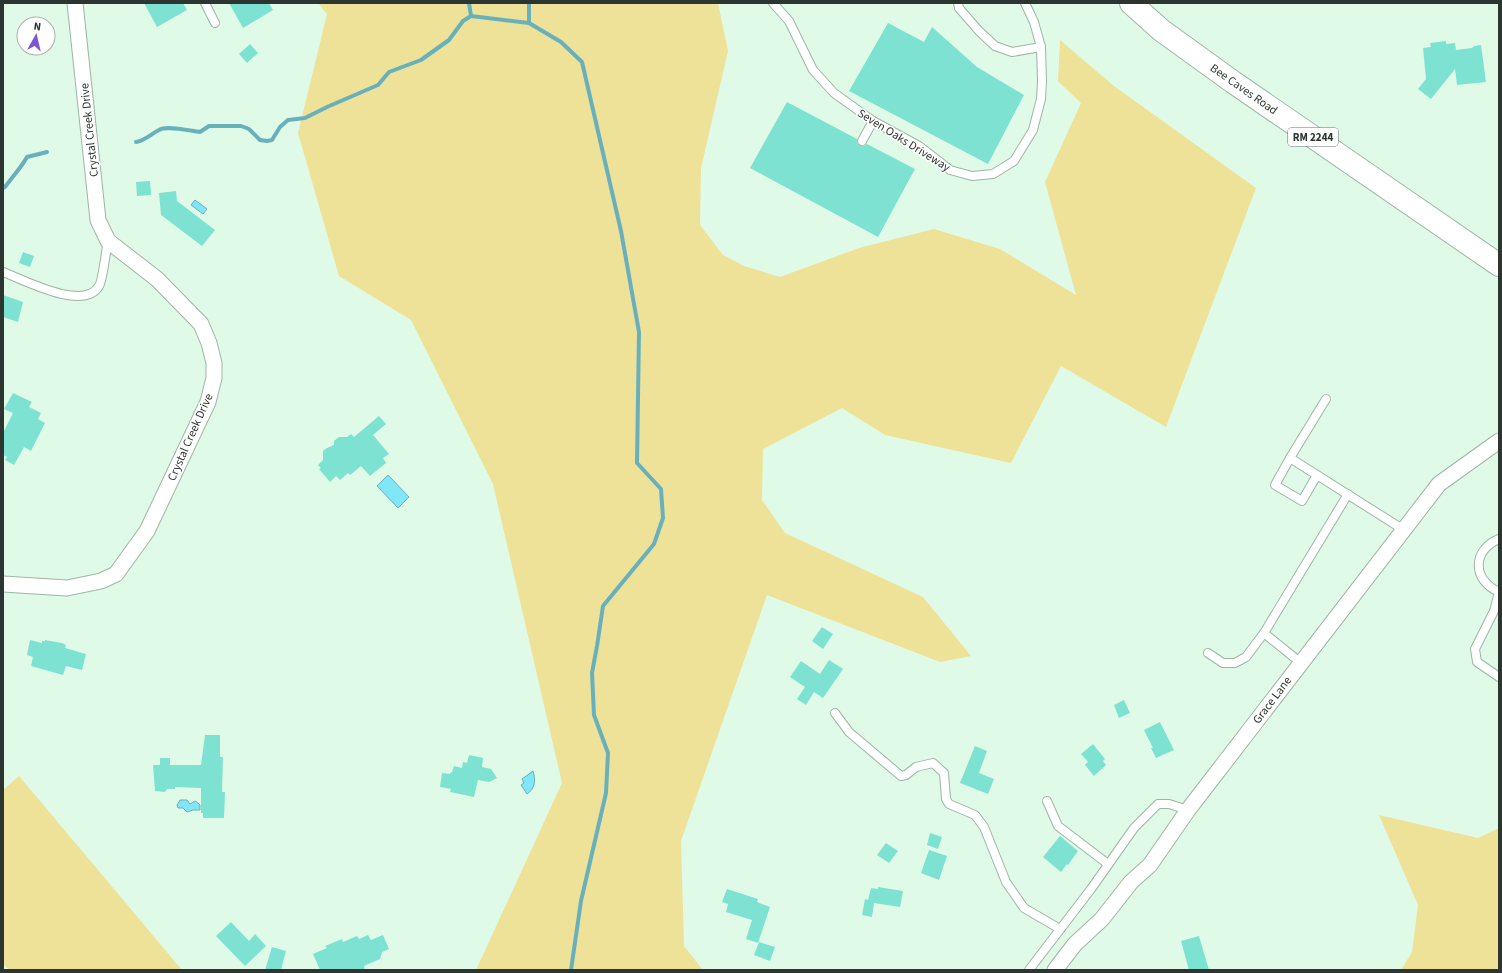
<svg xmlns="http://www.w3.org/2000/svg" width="1502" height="973" font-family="'Source Sans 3',sans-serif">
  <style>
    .green { fill: #eee298 }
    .water { fill: #82e6f9; stroke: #68b1bc }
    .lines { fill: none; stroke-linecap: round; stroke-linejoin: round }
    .stream { stroke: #68b1bc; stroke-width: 4 }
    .building { fill: #7ee2d3 }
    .service-casing { stroke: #9db5a5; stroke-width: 10 }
    .minor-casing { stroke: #9db5a5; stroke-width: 17 }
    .primary-casing { stroke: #9db5a5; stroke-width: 24 }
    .service { stroke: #fff; stroke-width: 8 }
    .minor { stroke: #fff; stroke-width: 15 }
    .primary { stroke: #fff; stroke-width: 22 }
    .labels { text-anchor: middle; stroke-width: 3; stroke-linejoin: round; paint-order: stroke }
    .shield { fill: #fff; stroke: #6b726d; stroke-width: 1 }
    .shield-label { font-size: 11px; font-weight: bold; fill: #2c352f }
    .street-label { font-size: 12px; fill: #2c352f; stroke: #fff }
  </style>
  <rect width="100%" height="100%" fill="#e0fae8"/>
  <!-- green -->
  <g class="green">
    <polygon points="318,3 718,3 728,51 701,168 700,225 723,255 744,266 780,277 859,248 934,229 1000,249 1076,295 1045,182 1081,103 1058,81 1060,40 1114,86 1256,188 1166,427 1061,366 1011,463 885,435 842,408 763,449 762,500 785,533 923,597 971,656 940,662 767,595 681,841 684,946 703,970 476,970 562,783 493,484 411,320 339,276 298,133 327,14"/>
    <polygon points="19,776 182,970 9,970 3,964 3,790"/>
    <polygon points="1379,815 1478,838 1499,828 1499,970 1401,970 1412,952 1418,905"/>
  </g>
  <!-- water -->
  <g class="water">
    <polygon points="195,200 207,209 203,214 191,205"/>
    <polygon points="388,475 409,497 398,508 377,486"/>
    <path d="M533,771c3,9 2,18 -6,23l-6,-9 3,-2 -2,-4z"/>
    <polygon points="180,800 187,800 190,804 195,801 198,803 200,805 200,810 193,810 187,812 183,808 178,808 177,805"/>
  </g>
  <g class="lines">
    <!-- stream -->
    <g class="stream">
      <polyline points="469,3 471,16"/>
      <polyline points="529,3 529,23 561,42 582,62 621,231 639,332 637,463 661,489 663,518 654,544 603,606 597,646 592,673 594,715 608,753 606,793 581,901 571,970"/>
      <path d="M136,142c9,-1 15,-8 23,-12 8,-5 31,1 41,2l9,-6h32l8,3 11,11 7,1 5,-1 8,-13 8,-7 17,-2 22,-11 51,-22 11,-13 32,-12 28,-20 14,-19 8,-5 58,7"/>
      <path d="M3,188l2,-1c7,-10 16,-19 22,-30l20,-5"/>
    </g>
  </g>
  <!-- building -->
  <g class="building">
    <polygon points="144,3 183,3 187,10 157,27"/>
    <polygon points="229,3 269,3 273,10 243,28"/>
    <polygon points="888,23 924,42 932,27 977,67 1024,95 988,164 849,91"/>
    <polygon points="1446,41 1446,44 1455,43 1456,50 1472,48 1474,46 1481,45 1486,82 1457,85 1455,69 1431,99 1418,89 1426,79 1423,48 1431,47 1430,43"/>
    <polygon points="250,44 258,53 247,63 239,54"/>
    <polygon points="787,102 857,139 857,143 860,146 864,146 867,144 915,169 878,237 750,168"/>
    <polygon points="150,181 151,195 137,196 136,182"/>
    <polygon points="176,191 177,201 215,230 202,246 161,215 159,193"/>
    <polygon points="23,252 34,256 30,267 19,263"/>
    <polygon points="3,295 23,302 18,322 3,317"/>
    <polygon points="13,393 32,402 29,407 41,413 38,419 45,423 31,451 24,447 14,465 5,460 7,457 3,455 3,433 13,413 4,409"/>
    <polygon points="379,416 386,424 373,435 389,454 383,458 386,463 370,476 361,466 350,475 348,473 340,480 336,476 330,482 319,469 321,468 318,465 323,460 323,451 327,448 334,445 334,441 339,437 347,437 351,434 354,437"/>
    <polygon points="822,627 833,634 823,649 812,641"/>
    <polygon points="30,640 42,643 42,641 45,641 45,640 62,643 66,645 65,648 86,654 82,670 66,666 63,675 31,666 33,657 27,655"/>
    <polygon points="829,660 843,669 823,698 814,692 806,705 797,699 805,687 790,677 801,661 820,674"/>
    <polygon points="1124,700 1130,713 1119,718 1114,705"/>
    <polygon points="1160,722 1174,750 1156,758 1151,748 1153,748 1144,730"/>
    <polygon points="205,735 220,735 220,757 223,757 222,792 225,792 224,818 203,818 203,813 201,813 201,788 175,787 175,789 167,789 165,792 155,791 153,765 160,765 160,758 170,758 170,765 201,765"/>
    <polygon points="1093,744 1105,759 1103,761 1106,765 1094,776 1085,765 1088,762 1081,754"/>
    <polygon points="975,746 987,751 979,773 994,779 988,794 960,783"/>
    <polygon points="469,755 483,758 482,767 491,769 497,778 489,782 478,780 474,797 450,792 451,789 440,787 442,773 450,774 451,772 452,772 454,766 462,768 463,762 467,763"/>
    <polygon points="930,833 942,837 938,849 927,845"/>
    <polygon points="1060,836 1078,851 1068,865 1067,864 1061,872 1043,857"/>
    <polygon points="886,843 898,851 889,863 877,855"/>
    <polygon points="929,850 947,856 939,880 921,873"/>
    <polygon points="878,887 903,891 900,907 874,903 872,917 862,915 865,899 868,900 871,888 878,889"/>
    <polygon points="727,889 758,899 757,902 770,907 758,943 746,939 752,920 726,912 728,904 722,902"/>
    <polygon points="231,922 249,941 255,934 266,946 245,966 216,936"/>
    <polygon points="368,935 371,940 383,935 389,949 382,952 380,959 364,966 365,970 320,970 313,954 327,948 325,946 342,939 343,942 357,936 359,939"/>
    <polygon points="1199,936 1209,970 1189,970 1181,941"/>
    <polygon points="759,942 775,947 770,961 754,955"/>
    <polygon points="272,947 286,951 281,970 265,970"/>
  </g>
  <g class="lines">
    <defs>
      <g id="service">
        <polyline points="205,3 215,23"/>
        <polyline points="773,3 789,21 813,70 834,93 873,121 919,146 950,170 972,176 993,174 1014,161 1033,130 1041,99 1042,81 1041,47 1034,22 1025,3"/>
        <polyline points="958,3 959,8 979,31 995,46 1012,52 1041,47"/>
        <polyline points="862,141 873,121"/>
        <path d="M3,272c21,8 81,40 96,14 4,-6 7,-37 9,-45"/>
        <polyline points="1326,399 1290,458 1404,530"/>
        <polyline points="1290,458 1275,485 1302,501 1317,475"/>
        <path d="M1499,539c-27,11 -27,41 0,53"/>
        <polyline points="1499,592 1494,611 1475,649 1477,662 1499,677"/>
        <polyline points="1264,633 1301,663"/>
        <polyline points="1208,653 1223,663 1235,663 1246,657 1264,633 1348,494"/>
        <polyline points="835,713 849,732 901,776 906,775 916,767 933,763 944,773 946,799 949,804 975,815 984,827 1006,882 1024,908 1060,929"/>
        <polyline points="1047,801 1058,826 1108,864"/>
        <polyline points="1029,970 1091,889 1134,828 1158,804 1169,804 1188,810"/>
      </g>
      <g id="minor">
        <polyline points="3,584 67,588 101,581 116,574 147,531 208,402 214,378 214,363 209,343 201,324 157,279 108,241 98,220 75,3"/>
        <polyline points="1055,970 1075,944 1102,919 1131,882 1150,865 1188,810 1439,484 1499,441"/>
      </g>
      <polyline id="primary" points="1131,3 1161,30 1233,82 1499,265"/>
    </defs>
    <!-- service casing -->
    <use href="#service" class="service-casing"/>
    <!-- minor casing -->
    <use href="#minor" class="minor-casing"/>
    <!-- primary casing -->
    <use href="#primary" class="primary-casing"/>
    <!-- service -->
    <use href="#service" class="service"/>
    <!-- minor -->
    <use href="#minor" class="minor"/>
    <!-- primary -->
    <use href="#primary" class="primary"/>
  </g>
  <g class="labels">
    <!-- shield labels -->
    <rect class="shield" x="1288" y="128" width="50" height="18" rx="3"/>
    <g class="shield-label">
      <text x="1313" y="141">RM 2244</text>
    </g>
    <!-- street labels -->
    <g class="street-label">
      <text transform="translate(1244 89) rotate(35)" y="4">Bee Caves Road</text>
      <text transform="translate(89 130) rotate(-96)" y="4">Crystal Creek Drive</text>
      <text transform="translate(904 140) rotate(32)" y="4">Seven Oaks Driveway</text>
      <text transform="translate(190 437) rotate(-66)" y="4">Crystal Creek Drive</text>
      <text transform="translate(1272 700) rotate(-53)" y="4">Grace Lane</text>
    </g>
  </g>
  <!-- border -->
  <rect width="1502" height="973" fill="none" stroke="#2c352f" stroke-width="8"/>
  <!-- north arrow -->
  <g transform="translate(36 36) rotate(8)"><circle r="19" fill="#ffffff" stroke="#abaeac"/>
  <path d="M0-3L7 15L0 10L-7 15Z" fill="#7d57d1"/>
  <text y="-6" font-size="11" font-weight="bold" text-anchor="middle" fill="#2c352f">N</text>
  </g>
</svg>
